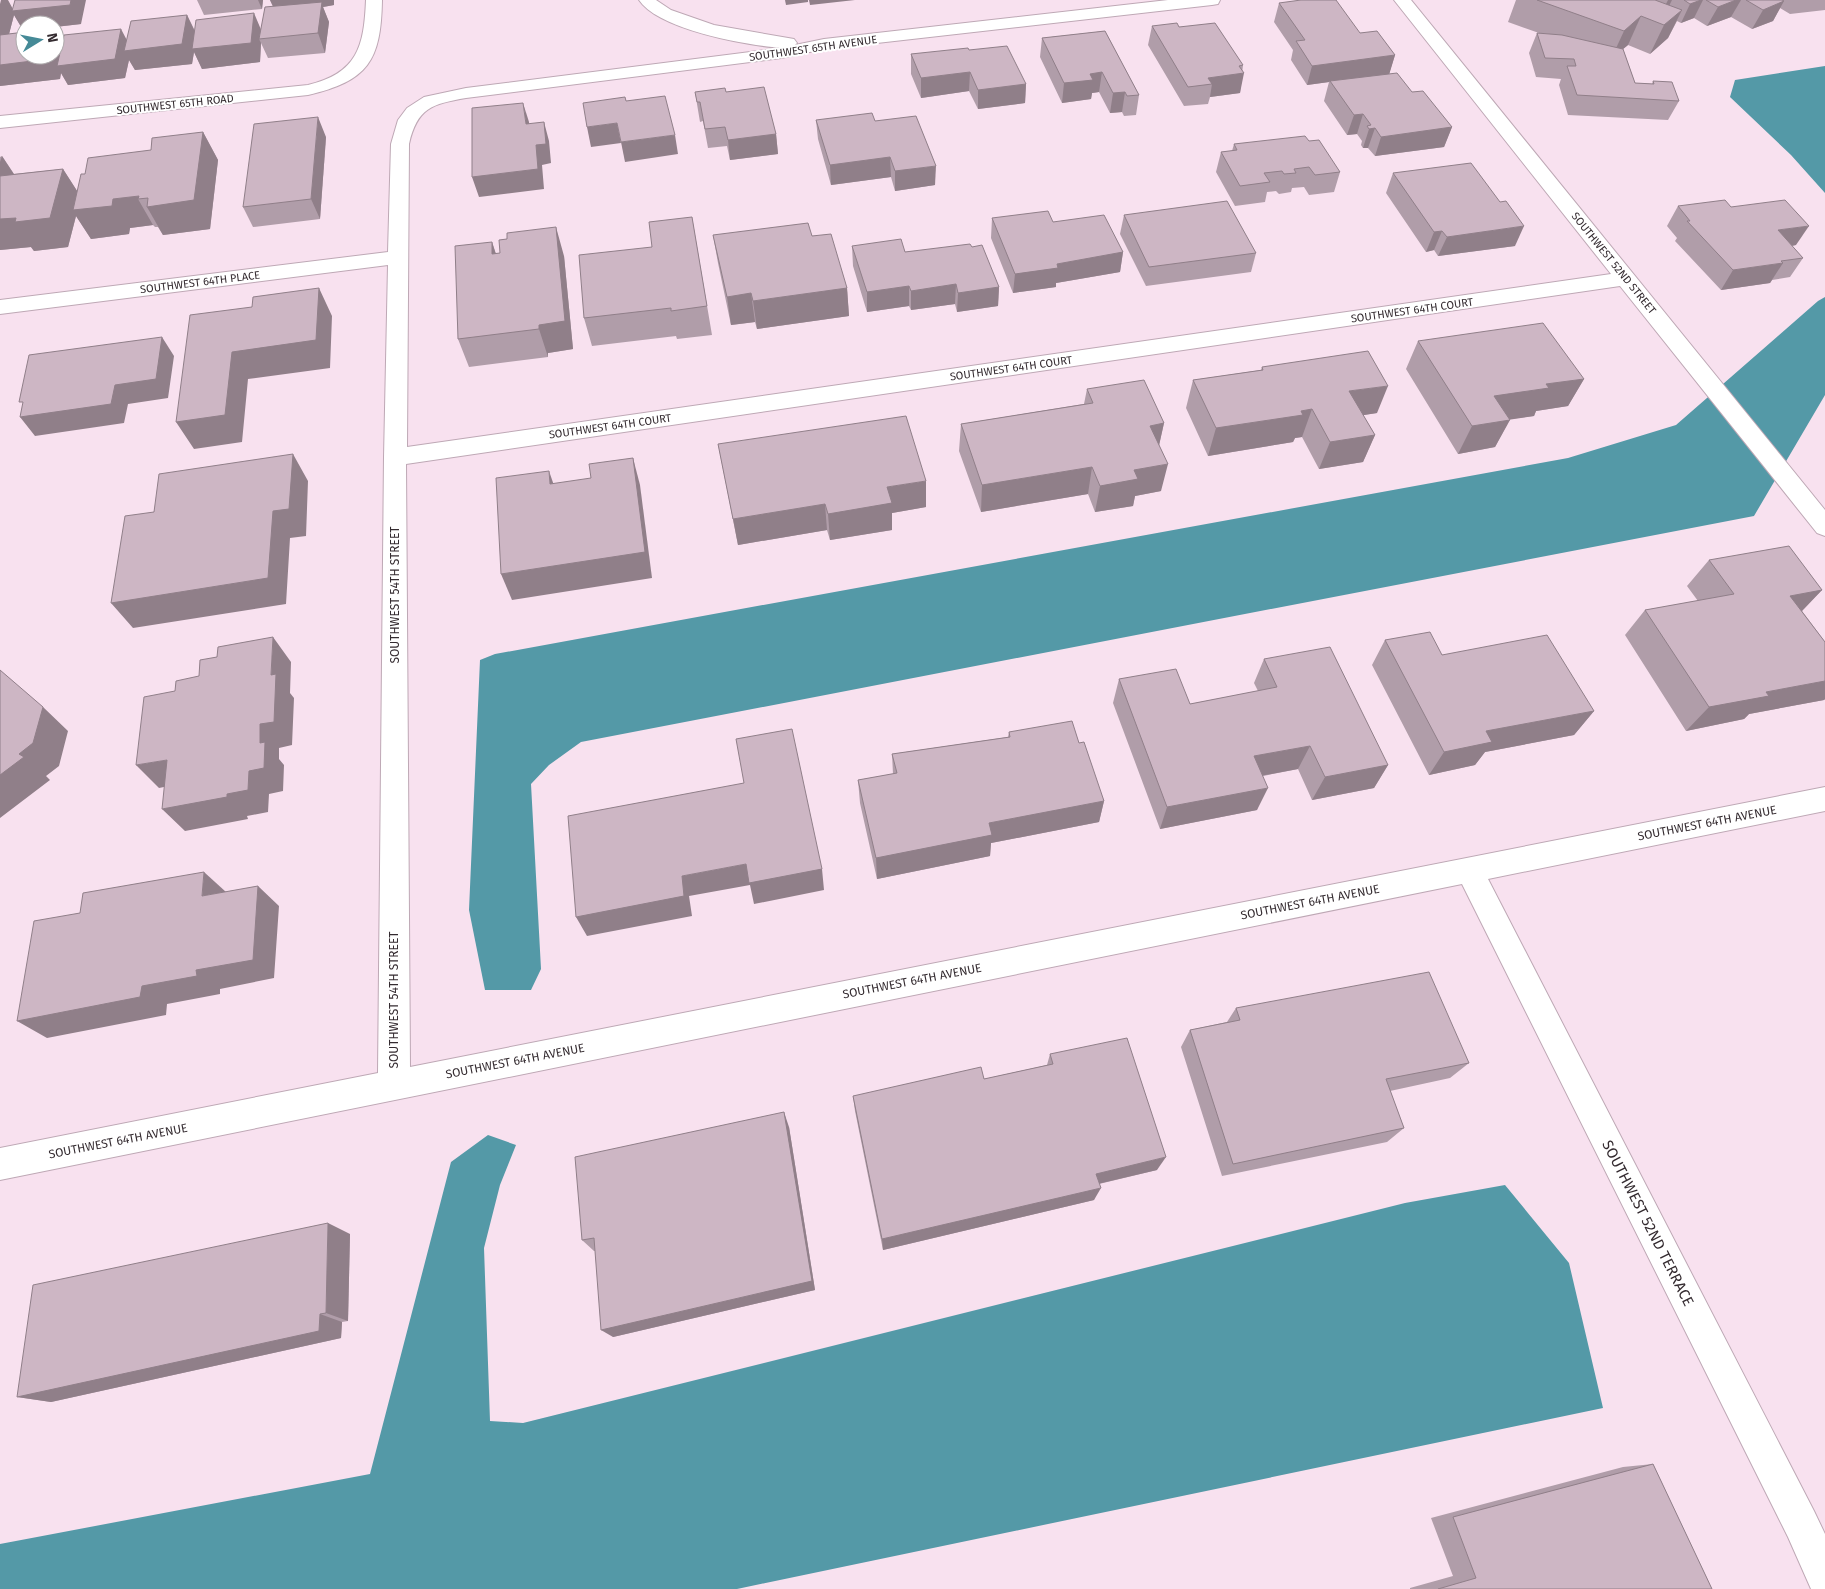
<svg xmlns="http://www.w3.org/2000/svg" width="1825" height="1589" font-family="'Fira Sans',sans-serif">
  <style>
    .water { fill: #5499a7 }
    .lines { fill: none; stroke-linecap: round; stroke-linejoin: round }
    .minor-casing { stroke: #bea8b5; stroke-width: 2 }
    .minor { fill: #fff; fill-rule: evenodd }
    .wall { fill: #b09da9 }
    .shaded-wall { fill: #907f89 }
    .building { fill: #cdb6c4; stroke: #907f89 }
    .labels { text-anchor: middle; stroke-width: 4; stroke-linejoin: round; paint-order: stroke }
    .far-street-label { font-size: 11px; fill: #342b30; stroke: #fff }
    .street-label { font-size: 12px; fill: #342b30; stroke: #fff }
    .near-street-label { font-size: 15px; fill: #342b30; stroke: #fff }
  </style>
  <rect width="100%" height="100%" fill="#f8e1ef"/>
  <!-- water -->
  <g class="water">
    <polygon points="1825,66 1825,193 1791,155 1730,97 1735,80"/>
    <polygon points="1825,297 1825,395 1754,516 581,742 549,765 531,784 541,969 531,990 485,990 469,910 480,660 495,654 1568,458 1676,425 1818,301"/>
    <polygon points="488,1135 516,1145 500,1185 484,1248 490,1421 523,1423 1405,1203 1505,1185 1569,1263 1603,1408 737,1589 0,1589 0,1544 370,1474 451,1162"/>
  </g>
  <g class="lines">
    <defs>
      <g id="minor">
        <path d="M366,0h16c-1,61 -14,81 -74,95l-308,33v-12l308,-31c50,-12 56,-39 58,-85z"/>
        <path d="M639,0h17l15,10 43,15 80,14 3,4 -2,2 29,-6 344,-39h52l-2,4 -6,1 -388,44 -43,9 -315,40c-34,6 -49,10 -57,46l-2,303 1204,-173 -217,-274h17l414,510v26l-8,-3 -197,-247 -1214,178 4,603 1415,-280v24l-337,68 326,632 11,23v55h-14l-23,-52 -326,-653 -1462,296v-32l378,-75 6,-616 4,-192 -388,49v-14l388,-48 3,-108 7,-24 9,-12 17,-11 42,-9 315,-40c-35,-3 -122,-18 -142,-48z"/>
      </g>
    </defs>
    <!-- minor casing -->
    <use href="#minor" class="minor-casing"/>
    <!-- minor -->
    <use href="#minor" class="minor"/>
  </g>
  <!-- wall -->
  <g class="wall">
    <polygon points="197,0 263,0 262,9 204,15"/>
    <polygon points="270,0 334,0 334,5 323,7 329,22 325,53 268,58 261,43 260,62 202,69 194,52 192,64 135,70 129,60 125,78 68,85 61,73 60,79 0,86 0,65 13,9 81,24 55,27 55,25 23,30 14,15 9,34 55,28 63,42 127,40 187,15 195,31 261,29 273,7"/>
    <polygon points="1516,0 1825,0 1825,10 1790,14 1780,8 1773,21 1752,29 1731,17 1707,26 1694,18 1681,23 1677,21 1668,38 1650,54 1628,45 1623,49 1635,83 1652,84 1653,81 1679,101 1668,120 1568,115 1559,85 1561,79 1536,77 1529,53 1537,33 1539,33 1508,22"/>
    <polygon points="1279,3 1360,33 1395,55 1389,74 1412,92 1452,127 1444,147 1375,156 1368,148 1363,148 1361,145 1362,141 1357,134 1347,135 1324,101 1329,82 1307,85 1291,60 1293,50 1274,22"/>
    <polygon points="1152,26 1179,27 1243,65 1240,93 1210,97 1208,104 1184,106 1148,45"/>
    <polygon points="1105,31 1139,95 1136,115 1124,116 1122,112 1110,113 1099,92 1092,93 1091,99 1062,103 1040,57 1042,38"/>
    <polygon points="969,50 1026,84 1025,103 978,109 969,91 921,98 911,74 911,54"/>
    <polygon points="695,92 726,92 776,134 778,154 730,160 727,146 708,148 703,121 700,122"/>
    <polygon points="816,120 875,121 935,185 895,191 891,177 831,185 818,139"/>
    <polygon points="203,132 218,160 210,229 163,235 158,227 155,227 153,225 130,228 129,234 91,239 76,216 68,247 34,251 31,247 0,250 0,157 2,156 14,174 63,169 77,191 85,174"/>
    <polygon points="326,137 320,219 253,227 243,207"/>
    <polygon points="1309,141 1340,172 1334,192 1309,195 1304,187 1292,188 1291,192 1279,194 1276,191 1267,192 1265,202 1235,206 1216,172 1221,152 1232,151 1234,144"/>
    <polygon points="1393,173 1515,246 1438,256 1434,250 1426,252 1386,193"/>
    <polygon points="1678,206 1731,207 1796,245 1792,246 1803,258 1790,277 1772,280 1770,283 1721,290 1675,241 1677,238 1667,226"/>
    <polygon points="1124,215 1256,253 1251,272 1146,286 1120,234"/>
    <polygon points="692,217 712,335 677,339 676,336 592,346 584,318 652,247"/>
    <polygon points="992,218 1053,222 1123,252 1120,272 1056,283 1056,287 1013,293 991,238"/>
    <polygon points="713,235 812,236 847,288 849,316 757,329 755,322 731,325 718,263"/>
    <polygon points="492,242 496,254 564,256 573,349 548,353 548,357 469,367 458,339"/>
    <polygon points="852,246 905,252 972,247 999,287 998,306 957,312 955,304 911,310 909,306 867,312 853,266"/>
    <polygon points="1418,341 1584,379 1568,406 1536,411 1534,416 1510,419 1495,447 1458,454 1406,369"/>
    <polygon points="1262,367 1377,413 1363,415 1375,435 1363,462 1319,469 1302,437 1295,438 1293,442 1208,456 1186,408 1193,380 1261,370"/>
    <polygon points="1087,389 1164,423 1159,445 1161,491 1135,496 1133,506 1095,512 1088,494 981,512 959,451 961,424 1084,404"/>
    <polygon points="718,444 926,507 892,513 892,530 830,540 827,530 738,545"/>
    <polygon points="1709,560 1822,590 1802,611 1825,642 1825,699 1824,700 1749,714 1744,719 1686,731 1625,635 1645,610 1698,601 1687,586"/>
    <polygon points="1385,640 1442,655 1594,711 1574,735 1485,752 1475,765 1429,775 1372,665"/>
    <polygon points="1264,659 1388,765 1374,788 1312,800 1298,769 1263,776 1257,810 1160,829 1113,703 1119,679 1190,704 1258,691 1254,683"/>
    <polygon points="1009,732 1079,743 1104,801 1099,822 991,843 990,856 877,879 860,803 858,780 893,774 892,754 1008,737"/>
    <polygon points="1236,1008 1469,1063 1450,1078 1390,1091 1404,1128 1387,1142 1222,1176 1181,1047 1190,1030 1227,1022"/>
    <polygon points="1050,1054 1157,1170 1099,1184 1094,1200 883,1250 855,1111 853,1096 984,1079 1047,1065"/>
    <polygon points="789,1127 815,1290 613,1337 595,1251 594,1251 582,1240"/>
    <polygon points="350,1234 348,1321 342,1322 341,1338 51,1402 17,1397"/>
    <polygon points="1653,1464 1712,1589 1410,1589 1410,1588 1453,1576 1431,1518 1623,1467"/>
  </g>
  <!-- shaded-wall -->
  <g class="shaded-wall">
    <polygon points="1,0 8,0 14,11 71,0 86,0 81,24 55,27 55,25 25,25 25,30 23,30 14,15 7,42 0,42 0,4"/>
    <polygon points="258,0 263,0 262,9"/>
    <polygon points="270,0 334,0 334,5 323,7 329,22 325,53 318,33 276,12"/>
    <polygon points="785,0 808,0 808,2 786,5"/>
    <polygon points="809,0 855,0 810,5"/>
    <polygon points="1668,0 1672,0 1665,14 1660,16"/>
    <polygon points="1701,0 1703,0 1694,18 1681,23 1690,4"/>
    <polygon points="1736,0 1741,0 1731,17 1707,26 1718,7"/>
    <polygon points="1784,1 1773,21 1752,29 1763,10"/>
    <polygon points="1682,10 1668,38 1650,54 1664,25"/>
    <polygon points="254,13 262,32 259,39 261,43 260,62 202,69 194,52 192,64 135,70 129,60 125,78 68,85 61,73 60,79 0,86 0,65 49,55 55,55 55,28 66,48 121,29 131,48 187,15 196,34"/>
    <polygon points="1641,16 1628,45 1611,59 1624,31"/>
    <polygon points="1395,55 1389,75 1330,81 1329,82 1307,85 1312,66"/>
    <polygon points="970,72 969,91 921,98 921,78"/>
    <polygon points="1102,72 1099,92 1092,93 1091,99 1062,103 1064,83 1090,74"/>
    <polygon points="1244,73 1240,93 1210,97 1212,84 1208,78"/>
    <polygon points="1026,84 1025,103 978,109 978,90"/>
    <polygon points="1125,92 1122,112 1110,113 1113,93"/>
    <polygon points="523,103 529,122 531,144 526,124"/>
    <polygon points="1363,114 1357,134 1347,135 1354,115"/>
    <polygon points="318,117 326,137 320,219 311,199"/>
    <polygon points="544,122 549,141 551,163 542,165 544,189 479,197 472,177 536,145"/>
    <polygon points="617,123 621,143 591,147 587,127"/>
    <polygon points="1452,127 1444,147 1375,156 1381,137"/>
    <polygon points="1375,128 1368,148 1363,148 1369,129"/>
    <polygon points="203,132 218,160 210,229 163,235 147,207"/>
    <polygon points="776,134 778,154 730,160 728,140"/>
    <polygon points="675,135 678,154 625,162 621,142"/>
    <polygon points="2,156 21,185 0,183 0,162"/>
    <polygon points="890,157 891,177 831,185 830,165"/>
    <polygon points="936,166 935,185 895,191 895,171"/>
    <polygon points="63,169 81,197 113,199 139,196 138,199 153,225 130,228 129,234 91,239 76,216 68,247 34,251 31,247 0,250 0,219"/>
    <polygon points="1524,226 1515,246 1438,256 1447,237"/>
    <polygon points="1809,226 1796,245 1765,250 1778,230"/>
    <polygon points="556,227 564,256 573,349 548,353 548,357 539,329 539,325"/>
    <polygon points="1442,231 1434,250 1426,252 1434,232"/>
    <polygon points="492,242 501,270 492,254"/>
    <polygon points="1123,252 1120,272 1056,283 1056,287 1013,293 1015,274 1057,264"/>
    <polygon points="1783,263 1770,283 1721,290 1733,270"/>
    <polygon points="956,284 955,304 911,310 911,291"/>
    <polygon points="909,286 909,306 867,312 867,292"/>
    <polygon points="999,287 998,306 957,312 958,293"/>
    <polygon points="319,288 332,316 330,368 248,379 242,442 194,449 176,422 232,352"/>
    <polygon points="847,288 849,316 757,329 753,301"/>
    <polygon points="751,293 755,322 731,325 727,297"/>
    <polygon points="162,337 174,356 168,398 128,404 124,423 35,436 20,417 115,385"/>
    <polygon points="1584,379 1568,406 1536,411 1534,416 1480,424 1494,396 1546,384"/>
    <polygon points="1388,386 1377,413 1339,419 1349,391"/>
    <polygon points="1312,409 1302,437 1295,438 1293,442 1208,456 1216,428"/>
    <polygon points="1510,420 1495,447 1458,454 1472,426"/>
    <polygon points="1164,423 1158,450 1150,426"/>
    <polygon points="1375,435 1363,462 1319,469 1330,442"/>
    <polygon points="293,454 308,481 306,536 290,538 286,604 133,628 111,603 273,511"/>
    <polygon points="633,458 640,485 652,578 512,600 501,574"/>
    <polygon points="1168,464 1161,491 1135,496 1133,506 1095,512 1100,486 1134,470"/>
    <polygon points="1092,467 1088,494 981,512 982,485"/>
    <polygon points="549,471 558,497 550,484"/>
    <polygon points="926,481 926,507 892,513 892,530 830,540 828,514 887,487"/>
    <polygon points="825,504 827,530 738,545 733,519"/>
    <polygon points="1822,590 1798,615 1790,596"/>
    <polygon points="273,637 291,662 290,693 294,698 292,745 279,748 279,759 284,765 283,791 269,794 268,812 247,816 248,819 185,831 162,809 227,794 249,771 260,743 260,724 271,675"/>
    <polygon points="1825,681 1825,699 1824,700 1749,714 1744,719 1686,731 1709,707 1766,692"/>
    <polygon points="43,707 68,731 59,766 46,776 50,780 0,818 0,775 19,754"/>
    <polygon points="1594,711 1574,735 1485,752 1475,765 1429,775 1444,752 1486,731"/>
    <polygon points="1310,746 1298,769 1244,779 1254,756"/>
    <polygon points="167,760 189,782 159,788 136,765"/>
    <polygon points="1388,765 1374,788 1312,800 1325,777"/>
    <polygon points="1268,788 1257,810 1160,829 1167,807"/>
    <polygon points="1104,801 1099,822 991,843 990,856 877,879 876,858 989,823"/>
    <polygon points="746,864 822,869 824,890 754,904 750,885 689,896 692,916 587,936 576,917 682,876"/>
    <polygon points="204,872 226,892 202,896"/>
    <polygon points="258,886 279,906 274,978 220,989 220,994 167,1004 166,1015 47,1038 17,1021 196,970"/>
    <polygon points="784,1112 789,1127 815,1290 613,1337 601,1330"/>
    <polygon points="1166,1157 1157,1170 1089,1186 1096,1174"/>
    <polygon points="1101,1188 1094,1200 883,1250 882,1239"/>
    <polygon points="328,1223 350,1234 348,1321 326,1313"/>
    <polygon points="320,1314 342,1322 341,1338 51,1402 17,1397"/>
  </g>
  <!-- building -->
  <g class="building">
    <polygon points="15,0 71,0 70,5 12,11"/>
    <polygon points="1301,0 1336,0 1360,33 1377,31 1395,55 1312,66 1296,41 1305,40 1279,3"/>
    <polygon points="1537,0 1655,0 1682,10 1664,25 1641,16 1624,31"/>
    <polygon points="1684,0 1701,0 1690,4"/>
    <polygon points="1706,0 1736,0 1718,7"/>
    <polygon points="1746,0 1782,0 1784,1 1763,10"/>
    <polygon points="322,2 318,33 259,39 265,7"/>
    <polygon points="254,13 251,43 192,49 196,20"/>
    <polygon points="187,15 182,44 124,51 131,21"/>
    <polygon points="1177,23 1179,27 1215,23 1243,65 1239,66 1244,73 1208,78 1212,84 1188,87 1152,26"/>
    <polygon points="121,29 115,59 57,66 64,35"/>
    <polygon points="1105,31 1139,95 1127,96 1125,92 1113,93 1102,72 1090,74 1093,80 1064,83 1042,38"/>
    <polygon points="25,32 25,55 49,55 48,59 0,65 0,35"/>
    <polygon points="1537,33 1562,35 1623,49 1635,83 1654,84 1653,81 1672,82 1679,101 1577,95 1567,66 1576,66 1574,59 1545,58"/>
    <polygon points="1007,46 1026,84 978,90 970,72 921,78 911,54 968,48 969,50"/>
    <polygon points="1397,73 1412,92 1423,91 1452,127 1381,137 1375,128 1369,129 1367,126 1371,125 1363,114 1354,115 1330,81"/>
    <polygon points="764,87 776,134 728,140 725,127 705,129 700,102 697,102 695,92 725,88 726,92"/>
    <polygon points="665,96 675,135 621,142 617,123 587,127 583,103 625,97 626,101"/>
    <polygon points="523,103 526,124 544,122 546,144 536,145 538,169 472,177 472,108"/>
    <polygon points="872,113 875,121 916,116 936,166 895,171 890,157 830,165 816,120"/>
    <polygon points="318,117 311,199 243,207 254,124"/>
    <polygon points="203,132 194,200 147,207 148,198 138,199 139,196 113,199 112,206 73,210 81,174 85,174 88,158 151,150 152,138"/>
    <polygon points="1305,136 1309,141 1319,140 1340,172 1315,175 1309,167 1294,169 1296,173 1284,174 1282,171 1264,173 1270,182 1240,186 1221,152 1237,150 1234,144"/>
    <polygon points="1471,163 1500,202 1506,201 1524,226 1447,237 1442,231 1434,232 1393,173"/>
    <polygon points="63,169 50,218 15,222 16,218 0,219 0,176"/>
    <polygon points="1725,200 1731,207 1785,200 1809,226 1778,230 1803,258 1781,261 1783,263 1733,270 1687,221 1690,221 1678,206"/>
    <polygon points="1227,201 1256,253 1149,267 1124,215"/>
    <polygon points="1048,211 1053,222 1104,215 1123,252 1057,264 1058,268 1015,274 992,218"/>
    <polygon points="692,217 707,306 671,311 671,308 584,318 579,255 652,247 649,222"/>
    <polygon points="808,223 812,236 831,234 847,288 753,301 751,293 727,297 713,235"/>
    <polygon points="556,227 565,321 539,325 539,329 458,339 455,246 492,242 492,254 500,253 499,240 507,239 507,233"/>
    <polygon points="901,239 905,252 970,244 972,247 982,245 999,287 958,293 956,284 911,291 909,286 867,292 852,246"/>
    <polygon points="319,288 316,340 232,352 225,415 176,422 190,315 252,307 253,297"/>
    <polygon points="1543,323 1584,379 1546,384 1549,388 1494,396 1510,420 1472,426 1418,341"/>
    <polygon points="162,337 156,379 115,385 111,404 20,417 23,402 19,402 29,355"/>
    <polygon points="1368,351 1388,386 1349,391 1375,435 1330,442 1312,409 1301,411 1303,415 1216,428 1193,380 1263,370 1262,367"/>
    <polygon points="1144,380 1164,423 1150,426 1168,464 1134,470 1138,479 1100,486 1092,467 982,485 961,424 1093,403 1087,389"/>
    <polygon points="906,416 926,481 887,487 892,503 828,514 825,504 733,519 718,444"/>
    <polygon points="293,454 289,509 273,511 268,578 111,603 125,516 154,512 159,474"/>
    <polygon points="633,458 645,552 501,574 496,478 549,471 550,484 591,478 589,464"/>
    <polygon points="1789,546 1822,590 1790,596 1825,642 1825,681 1766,692 1769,696 1709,707 1645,610 1734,594 1709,560"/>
    <polygon points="1430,632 1442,655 1547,635 1594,711 1486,731 1492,742 1444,752 1385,640"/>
    <polygon points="273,637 271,675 276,674 274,722 260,724 260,743 265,742 264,768 249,771 248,790 227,794 227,797 162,809 167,760 136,765 144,697 175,691 176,681 199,676 200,660 217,657 218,647"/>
    <polygon points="1330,647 1388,765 1325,777 1310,746 1254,756 1268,788 1167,807 1119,679 1176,669 1190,704 1277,687 1264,659"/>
    <polygon points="0,670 43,707 33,743 19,754 24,757 0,775"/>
    <polygon points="1072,721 1079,743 1084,742 1104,801 989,823 992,835 876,858 858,780 897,773 892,754 1010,737 1009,732"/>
    <polygon points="792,729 822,869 749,883 746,864 682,876 684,896 576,917 568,816 744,783 736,739"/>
    <polygon points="204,872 202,896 258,886 253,960 196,970 197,976 142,986 140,997 17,1021 34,921 80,913 83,893"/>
    <polygon points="1429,972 1469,1063 1386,1079 1404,1128 1233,1164 1190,1030 1240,1020 1236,1008"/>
    <polygon points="1127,1038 1166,1157 1096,1174 1101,1188 882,1239 853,1096 981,1067 984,1079 1053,1064 1050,1054"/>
    <polygon points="784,1112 812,1281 601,1330 594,1238 582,1240 575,1157"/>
    <polygon points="328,1223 326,1313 320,1314 319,1331 17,1397 33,1285"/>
    <polygon points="1653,1464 1712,1589 1438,1589 1476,1578 1453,1517"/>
  </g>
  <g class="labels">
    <!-- far-street labels -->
    <g class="far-street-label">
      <text transform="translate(813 48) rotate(-8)" y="4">SOUTHWEST 65TH AVENUE</text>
      <text transform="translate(175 104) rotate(-6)" y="4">SOUTHWEST 65TH ROAD</text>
      <text transform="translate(1614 263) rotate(51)" y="4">SOUTHWEST 52ND STREET</text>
      <text transform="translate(200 282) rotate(-7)" y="4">SOUTHWEST 64TH PLACE</text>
      <text transform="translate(1412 310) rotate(-8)" y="4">SOUTHWEST 64TH COURT</text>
      <text transform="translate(1011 368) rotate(-8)" y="4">SOUTHWEST 64TH COURT</text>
      <text transform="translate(610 426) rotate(-8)" y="4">SOUTHWEST 64TH COURT</text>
    </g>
    <!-- street labels -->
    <g class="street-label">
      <text transform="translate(395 595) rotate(-90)" y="4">SOUTHWEST 54TH STREET</text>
      <text transform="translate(1707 823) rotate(-11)" y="4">SOUTHWEST 64TH AVENUE</text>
      <text transform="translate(1310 902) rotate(-11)" y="4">SOUTHWEST 64TH AVENUE</text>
      <text transform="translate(912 981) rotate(-11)" y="4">SOUTHWEST 64TH AVENUE</text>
      <text transform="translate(394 1000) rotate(-90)" y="4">SOUTHWEST 54TH STREET</text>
      <text transform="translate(515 1061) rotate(-11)" y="4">SOUTHWEST 64TH AVENUE</text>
      <text transform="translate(118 1141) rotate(-11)" y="4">SOUTHWEST 64TH AVENUE</text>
    </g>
    <!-- near-street labels -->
    <g class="near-street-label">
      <text transform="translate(1648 1223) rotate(63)" y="5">SOUTHWEST 52ND TERRACE</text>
    </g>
  </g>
  <!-- north arrow -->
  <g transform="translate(40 40) rotate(80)"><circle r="24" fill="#ffffff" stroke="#aeaaac"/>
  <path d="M0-4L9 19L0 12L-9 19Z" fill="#458a97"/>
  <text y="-8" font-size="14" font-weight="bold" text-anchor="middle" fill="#342b30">N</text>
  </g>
</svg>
